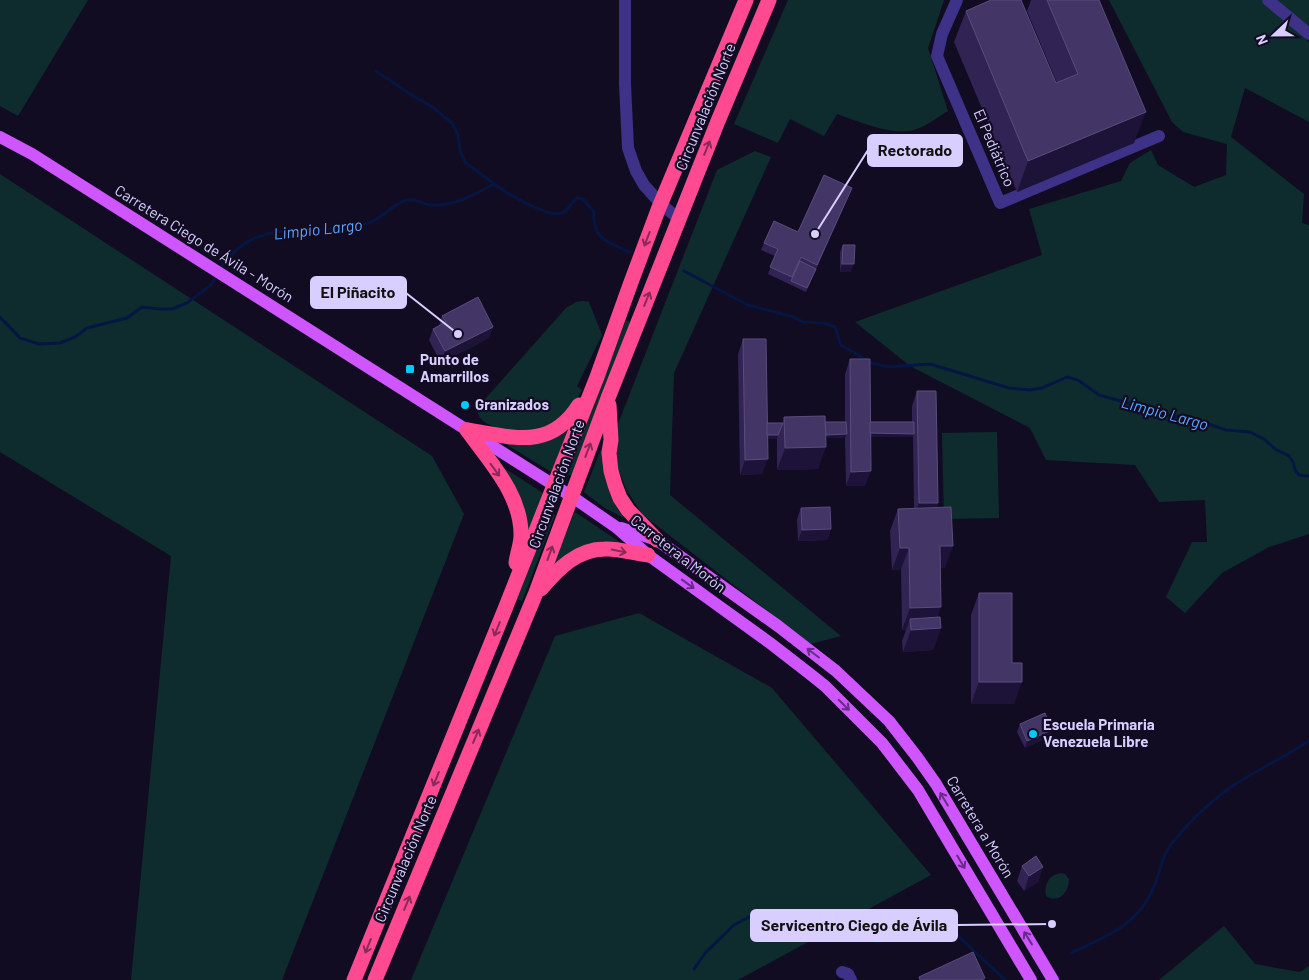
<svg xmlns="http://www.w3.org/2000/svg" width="1309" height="980" font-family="Barlow,sans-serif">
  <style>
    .green { fill: #0e2c2e }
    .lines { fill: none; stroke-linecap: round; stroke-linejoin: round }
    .stream { stroke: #051643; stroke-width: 3 }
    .minor { stroke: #3d3287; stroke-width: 12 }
    .major { stroke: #cf55ff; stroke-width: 12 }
    .highway { stroke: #ff4990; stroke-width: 15 }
    .wall { fill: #312353 }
    .shaded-wall { fill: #1d1238 }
    .building { fill: #433565; stroke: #5a4d7e }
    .oneway { stroke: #882a5a }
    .oneway2 { stroke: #672d86 }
    .poi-dot { fill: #00caf9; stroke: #120c23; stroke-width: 2 }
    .labels { text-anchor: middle; stroke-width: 4.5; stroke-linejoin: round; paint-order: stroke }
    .street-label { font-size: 15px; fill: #d8ceff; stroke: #120c23 }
    .poi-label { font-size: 15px; font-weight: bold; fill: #d8ceff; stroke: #120c23; text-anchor: start }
    .water-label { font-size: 16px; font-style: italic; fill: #5ca5ff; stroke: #120c23 }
    .leader { fill: none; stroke: #d8ceff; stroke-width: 2 }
    .callout-dot { fill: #d8ceff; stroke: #120c23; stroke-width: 2 }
    .callout { fill: #d8ceff; stroke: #d8ceff; stroke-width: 2 }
    .callout-label { font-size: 16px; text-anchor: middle; font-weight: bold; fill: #111 }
  </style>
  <rect width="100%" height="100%" fill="#120c23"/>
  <!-- green -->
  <g class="green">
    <polygon points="0,0 88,0 18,116 0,106"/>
    <path d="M788,0h156l-16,48 20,63c-12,7 -25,18 -39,20 -21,3 -52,-10 -72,-17l-13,22 -34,-17 -12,24 -44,-19z"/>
    <polygon points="1109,0 1309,0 1309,34 1306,39 1309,42 1309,122 1245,88 1231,137 1304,194 1302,223 1309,225 1309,534 1269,547 1222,573 1185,613 1166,597 1192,542 1207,542 1205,500 1159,502 1135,465 1046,460 1030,428 910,366 855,322 1042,255 1029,209 1121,181 1130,163 1151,150 1158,165 1194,187 1226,175 1227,144 1183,132 1172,122"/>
    <polygon points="755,151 771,157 674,373 670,495 841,636 810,644 642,514 626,489 616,464 618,424 717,170"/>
    <polygon points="0,174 432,456 464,514 282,980 131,980 171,556 0,452"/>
    <path d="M583,301l6,1 13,33 -25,51 5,4c-8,15 -30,41 -47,44 -5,0 -11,-2 -16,-2 -13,-2 -45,-6 -41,-25l88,-99 10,-6z"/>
    <polygon points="626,320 630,322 572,476 567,474"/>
    <path d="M573,429l-20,44 -49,-30c33,4 40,1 69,-14z"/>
    <polygon points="997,432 999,518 944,519 942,433"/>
    <path d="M604,442c0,34 0,47 20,76l-19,-10 -21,-16z"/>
    <polygon points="504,468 546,495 525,548"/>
    <polygon points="550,512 555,515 522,601 517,599"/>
    <polygon points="575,512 627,547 578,548 565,555 552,566"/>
    <polygon points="639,613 772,688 931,875 738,980 411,980 555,636"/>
    <path d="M1061,873l4,1 4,5c0,13 -10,25 -23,17 -2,-11 2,-21 15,-23z"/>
    <polygon points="1224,926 1255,964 1300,972 1309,966 1309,980 1159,980"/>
  </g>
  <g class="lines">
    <!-- stream -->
    <g class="stream">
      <polyline points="376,71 415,97 431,106 452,123 458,135 460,150 465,162 494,184"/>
      <path d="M220,270c33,-55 86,-33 138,-44 23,-4 27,-17 46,-25 8,-4 17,2 26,4 4,0 10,0 15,-1 17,-2 34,-12 49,-20 11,8 55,35 68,29 6,-2 10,-10 14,-15l7,1 11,13c-2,27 14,30 35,40"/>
      <polyline points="684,271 748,305 793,317 803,322 824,323 835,327 841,345 872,363 888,367 930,364 1009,388 1030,390 1042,388 1067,377 1078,380 1099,395 1146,408 1158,414 1191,418 1226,430 1250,432 1264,439 1275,449 1289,456 1293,462 1295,470 1299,475 1309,476"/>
      <polyline points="0,317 20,338 39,344 60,343 75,337 87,328 127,318 142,307 159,309 172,309 187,303 211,285 217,275"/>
      <path d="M1071,953c36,-18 65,-25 83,-66 6,-15 8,-33 19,-45 16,-20 37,-40 58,-55 25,-17 53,-29 78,-46"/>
      <polyline points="694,969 706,952 734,925 758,912 782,913 831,923 853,934 877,942 890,939 911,930 914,919 922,914 940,919 1005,980"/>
    </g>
    <!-- minor -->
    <g class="minor">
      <polyline points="625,0 625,84 628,148 636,171 644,185 661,204 679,219"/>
      <polyline points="957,0 942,34 937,56 1000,203 1159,136"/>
      <polyline points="1268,0 1309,34"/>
      <polyline points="842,972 848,974 851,980"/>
    </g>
    <!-- major -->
    <g class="major">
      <polyline points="0,137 32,154 571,496 616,527 648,555 770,643 810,674 825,686 882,743 918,790 1031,980"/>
      <polyline points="621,528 657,540 778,626 836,671 889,721 917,757 936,784 1053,980"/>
    </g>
    <!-- highway -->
    <g class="highway">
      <polyline points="609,405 611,440 609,453 611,471 615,485 620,498 628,510 657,540"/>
      <path d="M467,430c22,31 55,65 54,106 0,8 -4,18 -5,27"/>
      <path d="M467,430c46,7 83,21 112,-25"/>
      <path d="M541,589c17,-20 36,-40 64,-40 12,-1 31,5 43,6"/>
      <polyline points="354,980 505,609 597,377 630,285 658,210 746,0"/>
      <polyline points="375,980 535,595 608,398 718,121 769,0"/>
    </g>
  </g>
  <!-- wall -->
  <g class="wall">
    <polygon points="1031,0 1099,0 1134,143 1017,192 954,42 966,11 1056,83 1057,83 1027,11"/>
    <polygon points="852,188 806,292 768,274 775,256 761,250 764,243 798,232"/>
    <polygon points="843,245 851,272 840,272 840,252"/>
    <polygon points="442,316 493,327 489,338 441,363 429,340 433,329 439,326"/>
    <polygon points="743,339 767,423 783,423 784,417 825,422 845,422 845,374 850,359 870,422 912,422 912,406 917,391 938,503 937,507 945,568 940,568 938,617 941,628 933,650 903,652 902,641 906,630 902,630 901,569 892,570 890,531 898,509 914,508 913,437 870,437 865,486 846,486 845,438 826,438 818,469 777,470 777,439 767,439 762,474 740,475 738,354"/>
    <polygon points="801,508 831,529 827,540 798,541 797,519"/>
    <polygon points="979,593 1012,663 1014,704 971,704 971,615"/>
    <polygon points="1020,724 1049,737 1025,748 1017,732"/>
    <polygon points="1022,866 1043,867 1038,882 1024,891 1017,881"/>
  </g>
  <!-- shaded-wall -->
  <g class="shaded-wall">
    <polygon points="1146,112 1134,143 1017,192 1028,161"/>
    <polygon points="842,264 854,264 851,272 840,272"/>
    <polygon points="493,327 489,338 441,363 445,351"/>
    <polygon points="866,433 914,434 913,437 865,437"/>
    <polygon points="847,434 845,438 785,439 785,435"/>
    <polygon points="763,435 778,435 777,439 762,439"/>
    <polygon points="826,447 818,469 777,470 785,448"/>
    <polygon points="768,459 762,474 740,475 745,460"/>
    <polygon points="871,471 865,486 846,486 851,472"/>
    <polygon points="919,503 938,503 933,518 914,518"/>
    <polygon points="831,529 827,540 798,541 802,530"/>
    <polygon points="940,546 953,546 945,568 932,568"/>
    <polygon points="900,548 909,548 901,569 892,570"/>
    <polygon points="941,607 933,629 941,628 933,650 903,652 911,630 910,619 906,630 902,630 910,608"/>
    <polygon points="979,682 1022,682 1014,704 971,704"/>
    <polygon points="1052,730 1049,737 1025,748 1027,741"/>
    <polygon points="1043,867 1038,882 1024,891 1029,876"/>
  </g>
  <!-- building -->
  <g class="building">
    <polygon points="991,0 1021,0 1056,83 1078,74 1047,0 1099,0 1146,112 1028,161 966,11"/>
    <polygon points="824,175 852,188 817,265 801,257 792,277 770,267 778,249 764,243 774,221 798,232"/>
    <polygon points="843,245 855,245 854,264 842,264"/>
    <polygon points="800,261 816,269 807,288 791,281"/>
    <polygon points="478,297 493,327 445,351 433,329 446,322 442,316"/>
    <polygon points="743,339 766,339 768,459 745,460"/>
    <polygon points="850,359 870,359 871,471 851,472"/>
    <polygon points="917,391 936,391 938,503 919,503"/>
    <polygon points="825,416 826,447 785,448 784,417"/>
    <polygon points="825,422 846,422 847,434 826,435"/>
    <polygon points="870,422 914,422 914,434 870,433"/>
    <polygon points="767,423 783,423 778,435 767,435"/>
    <polygon points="830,507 831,529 802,530 801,508"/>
    <polygon points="951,507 953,546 940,546 941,607 910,608 909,548 900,548 898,509"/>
    <polygon points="979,593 1012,593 1012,663 1022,663 1022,682 979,682"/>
    <polygon points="940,617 941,628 911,630 910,619"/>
    <polygon points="1045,713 1052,730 1027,741 1020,724"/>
    <polygon points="1036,856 1043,867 1029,876 1022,866"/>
    <polygon points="973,952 985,978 982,980 920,980 919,977"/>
  </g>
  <!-- one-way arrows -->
  <defs><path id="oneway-shaft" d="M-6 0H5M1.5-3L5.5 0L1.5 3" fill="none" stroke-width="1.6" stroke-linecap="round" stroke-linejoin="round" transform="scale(1.25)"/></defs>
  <g class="oneway">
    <use href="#oneway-shaft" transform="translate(707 148) rotate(-68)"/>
    <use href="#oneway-shaft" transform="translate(647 239) rotate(111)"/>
    <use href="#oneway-shaft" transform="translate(647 299) rotate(-68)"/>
    <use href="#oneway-shaft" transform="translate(588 450) rotate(-69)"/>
    <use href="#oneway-shaft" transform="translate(495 470) rotate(54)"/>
    <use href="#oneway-shaft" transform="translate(619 551) rotate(11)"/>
    <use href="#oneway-shaft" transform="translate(550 553) rotate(-70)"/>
    <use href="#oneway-shaft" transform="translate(497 629) rotate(112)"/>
    <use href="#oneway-shaft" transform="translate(476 736) rotate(-67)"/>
    <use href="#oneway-shaft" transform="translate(436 779) rotate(112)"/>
    <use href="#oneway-shaft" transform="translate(407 903) rotate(-67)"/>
    <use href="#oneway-shaft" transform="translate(368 946) rotate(112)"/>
  </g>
  <g class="oneway2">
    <use href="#oneway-shaft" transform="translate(688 584) rotate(36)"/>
    <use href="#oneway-shaft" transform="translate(813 653) rotate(-143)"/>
    <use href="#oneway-shaft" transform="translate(844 705) rotate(45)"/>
    <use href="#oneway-shaft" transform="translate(944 799) rotate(-121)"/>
    <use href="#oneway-shaft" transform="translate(961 862) rotate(59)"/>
    <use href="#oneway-shaft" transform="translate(1028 938) rotate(-122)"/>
  </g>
  <!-- markers -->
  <g class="poi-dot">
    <rect x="405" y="364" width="10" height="10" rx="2.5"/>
    <circle cx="465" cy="405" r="5"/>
    <circle cx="1033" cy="734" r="5"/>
  </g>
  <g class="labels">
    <!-- street labels -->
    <g class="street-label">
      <text transform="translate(706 107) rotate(-68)" y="5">Circunvalación Norte</text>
      <text transform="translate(994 148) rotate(67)" y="5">El Pediátrico</text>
      <text transform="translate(204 244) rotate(32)" y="5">Carretera Ciego de Ávila - Morón</text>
      <text transform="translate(557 484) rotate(-70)" y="5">Circunvalación Norte</text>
      <text transform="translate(678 554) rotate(38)" y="5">Carretera a Morón</text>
      <text transform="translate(980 827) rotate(59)" y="5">Carretera a Morón</text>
      <text transform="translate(406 859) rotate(-67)" y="5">Circunvalación Norte</text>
    </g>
    <!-- poi labels -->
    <g class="poi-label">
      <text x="420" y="365">Punto de<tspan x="420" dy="17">Amarrillos</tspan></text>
      <text x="475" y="410">Granizados</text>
      <text x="1043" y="730">Escuela Primaria<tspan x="1043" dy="17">Venezuela Libre</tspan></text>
    </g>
    <!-- water labels -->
    <g class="water-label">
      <text transform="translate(318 229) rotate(-6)" y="6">Limpio Largo</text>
      <text transform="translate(1165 413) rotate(15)" y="6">Limpio Largo</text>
    </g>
  </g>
  <!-- callouts -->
  <path class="leader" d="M815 234L868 150M458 334L406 293M1052 924L957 925"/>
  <g class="callout-dot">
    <circle cx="815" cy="234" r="5"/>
    <circle cx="458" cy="334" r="5"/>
    <circle cx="1052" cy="924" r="5"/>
  </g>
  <g class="callout">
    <rect x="868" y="135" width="94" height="31" rx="5"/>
    <rect x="311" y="277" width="95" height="31" rx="5"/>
    <rect x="751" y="910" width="206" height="31" rx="5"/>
  </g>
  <g class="callout-label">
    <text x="915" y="156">Rectorado</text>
    <text x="358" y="298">El Piñacito</text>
    <text x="854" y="931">Servicentro Ciego de Ávila</text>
  </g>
  <!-- north arrow -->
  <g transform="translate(1274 35) rotate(248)" stroke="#120c23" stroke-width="4" paint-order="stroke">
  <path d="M0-4L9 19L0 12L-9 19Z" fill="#d8ceff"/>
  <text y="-8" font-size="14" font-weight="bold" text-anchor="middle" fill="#d8ceff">N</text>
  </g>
</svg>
